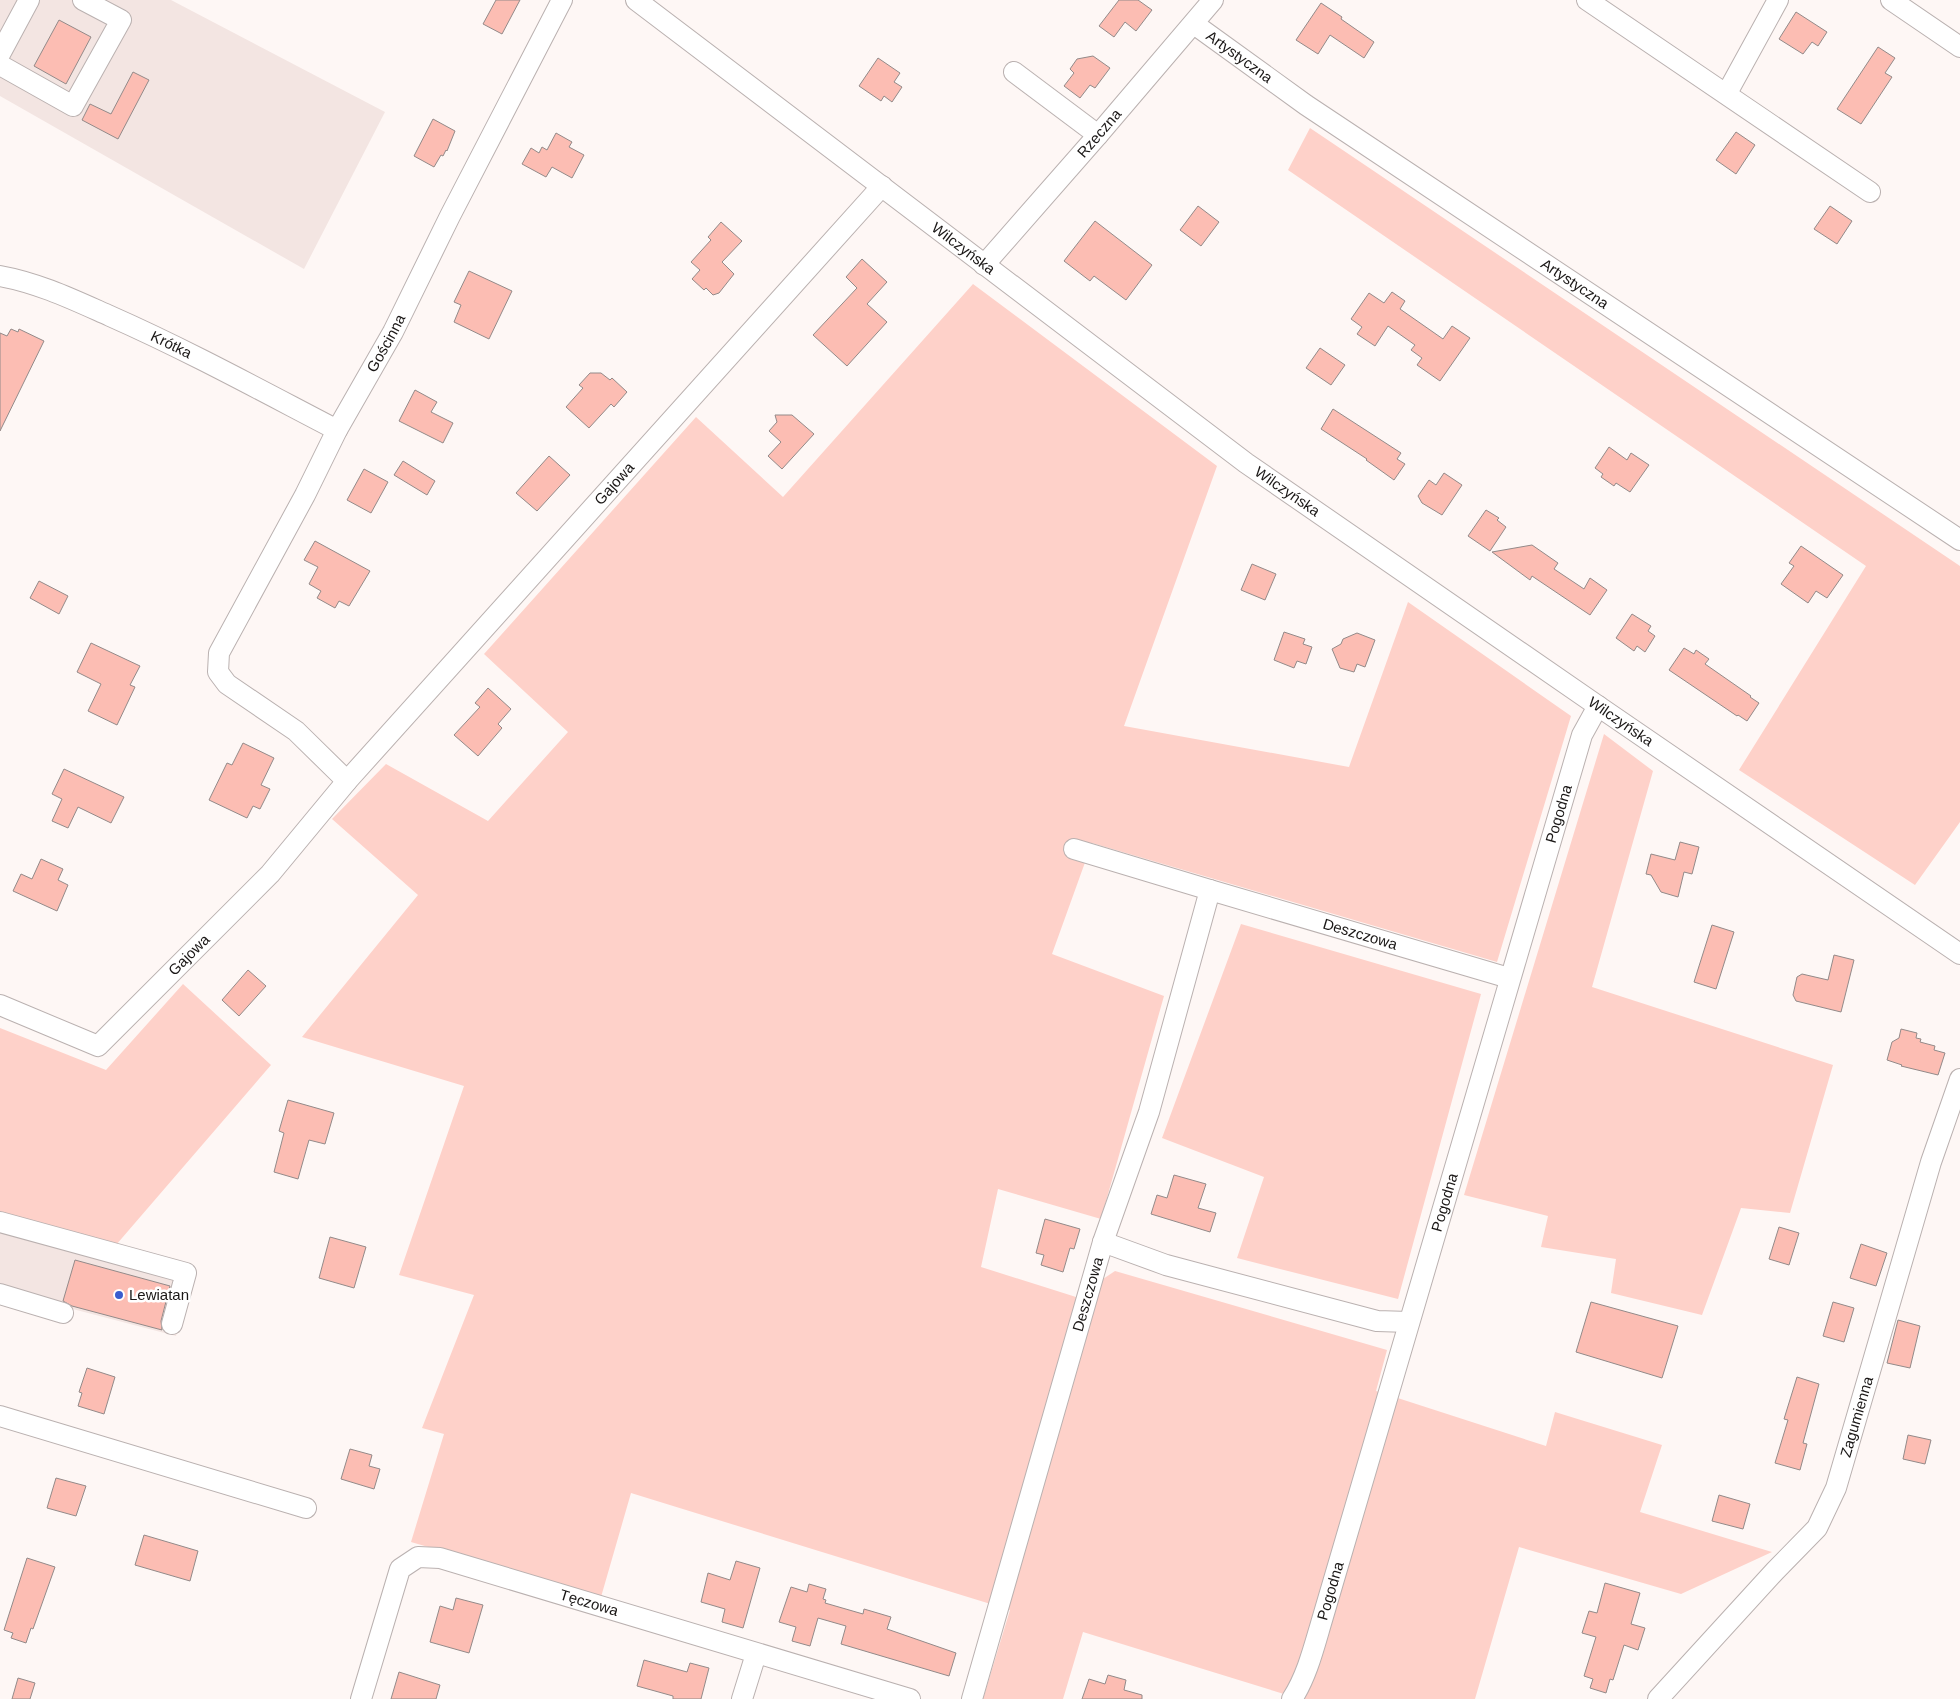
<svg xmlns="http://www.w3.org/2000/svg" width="1960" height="1699" font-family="Arial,sans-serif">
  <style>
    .built { fill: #f3e5e2 }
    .green { fill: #fed1c9 }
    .building { fill: #fcbdb3; stroke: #938a89 }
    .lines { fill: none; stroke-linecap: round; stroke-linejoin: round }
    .minor-casing { stroke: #bab1b0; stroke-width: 22 }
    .minor { stroke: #fff; stroke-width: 20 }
    .poi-dot { fill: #3a5dce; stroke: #fff; stroke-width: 2 }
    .labels { text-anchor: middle; stroke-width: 5; stroke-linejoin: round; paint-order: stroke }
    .street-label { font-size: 15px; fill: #1a1716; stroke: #fff }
    .poi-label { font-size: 15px; fill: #1a1716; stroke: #fff; text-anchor: start }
  </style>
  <rect width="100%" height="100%" fill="#fef7f5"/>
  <!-- built -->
  <g class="built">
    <polygon points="0,0 171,0 385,112 304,269 0,96"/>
    <polygon points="0,1228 193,1279 176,1336 65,1307 60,1322 0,1305"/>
  </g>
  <!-- green -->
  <g class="green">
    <polygon points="1310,128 1960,566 1960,822 1915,885 1739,770 1866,566 1288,170"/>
    <polygon points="973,284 1217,466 1124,726 1349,767 1408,602 1571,716 1497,962 1092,843 1052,954 1164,996 1101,1219 998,1189 981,1267 1076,1297 1115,1271 1387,1350 1376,1391 1546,1446 1555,1412 1662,1445 1640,1512 1772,1552 1681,1594 1519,1547 1475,1699 1300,1699 1083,1632 1063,1699 983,1699 1010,1610 631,1493 601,1597 411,1542 444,1434 422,1428 474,1295 399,1275 464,1086 302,1037 418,895 332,819 386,764 488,821 568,732 484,654 696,417 783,497"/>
    <polygon points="1604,734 1653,771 1592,987 1833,1065 1790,1213 1741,1208 1702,1315 1611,1293 1616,1259 1541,1247 1548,1216 1464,1195"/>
    <polygon points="1241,924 1481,994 1398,1299 1237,1258 1264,1177 1162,1138"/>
    <polygon points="183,984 271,1065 116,1245 0,1214 0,1028 106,1070"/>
  </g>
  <!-- building -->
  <g class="building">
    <polygon points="496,0 520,0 502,34 483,24"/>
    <polygon points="1119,0 1138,0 1152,10 1136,31 1125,22 1114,37 1099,26"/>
    <polygon points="1321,3 1342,17 1341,19 1374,42 1364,58 1330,35 1318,54 1296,40"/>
    <polygon points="1796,12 1827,32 1818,46 1812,42 1803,54 1779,39"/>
    <polygon points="59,20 91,37 66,84 34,66"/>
    <polygon points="1878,47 1895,58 1885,73 1892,77 1861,124 1837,109"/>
    <polygon points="1093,56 1110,68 1095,88 1090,85 1080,98 1064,86 1074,73 1070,69 1077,59"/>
    <polygon points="878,58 900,73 894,82 902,87 892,102 884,96 881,101 859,86"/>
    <polygon points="133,72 149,80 118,139 82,120 90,104 111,114"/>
    <polygon points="433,119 455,131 447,151 446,150 443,156 441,155 434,167 414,156"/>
    <polygon points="1736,132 1755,145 1736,174 1716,160"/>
    <polygon points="556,133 572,142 569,147 584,155 572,178 552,167 546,177 522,164 531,148 539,153 542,147 547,150"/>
    <polygon points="1198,206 1219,222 1201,246 1180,230"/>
    <polygon points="1830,206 1852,221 1837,244 1814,229"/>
    <polygon points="1095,221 1152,265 1126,300 1094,276 1090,281 1064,261"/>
    <polygon points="721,222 742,241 722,262 734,274 719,293 713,295 706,288 704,290 692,279 700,270 691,262 711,240 708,237"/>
    <polygon points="862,259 887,282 867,304 887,322 847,366 813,335 857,288 846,277"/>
    <polygon points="469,271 512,291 489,339 454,322 461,305 454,302"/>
    <polygon points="1392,292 1405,301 1400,309 1443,339 1452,326 1470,338 1440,381 1417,365 1422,358 1411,350 1415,345 1388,326 1375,346 1357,334 1362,327 1351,319 1369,293 1384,303"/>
    <polygon points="11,329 18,332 19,329 44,341 0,431 0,333 7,336"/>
    <polygon points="1320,348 1345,365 1331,385 1306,368"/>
    <polygon points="590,373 601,373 610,380 612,378 627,392 614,407 611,404 589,428 566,407 583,388 579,385"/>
    <polygon points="415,390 437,402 431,412 453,423 443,443 399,421"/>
    <polygon points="1333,409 1401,453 1397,459 1405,464 1394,480 1366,460 1367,459 1321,429"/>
    <polygon points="775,415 792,415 814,434 782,469 768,456 781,442 769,431 777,422"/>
    <polygon points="1609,447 1627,460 1631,453 1649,465 1630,492 1616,483 1614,486 1601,477 1603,474 1595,468"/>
    <polygon points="549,456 570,475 537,511 516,493"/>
    <polygon points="403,461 435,481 427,495 394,475"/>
    <polygon points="364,469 388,482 371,513 347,500"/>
    <polygon points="1444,473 1462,485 1442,515 1422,503 1418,496 1429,480 1436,485"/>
    <polygon points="1486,510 1499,518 1497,520 1506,527 1490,551 1468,536"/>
    <polygon points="315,541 370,571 349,606 339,601 335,608 317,598 321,591 309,584 318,567 304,560"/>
    <polygon points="1532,545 1558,563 1554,569 1584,589 1590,578 1607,590 1590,615 1532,576 1530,580 1492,552"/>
    <polygon points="1801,546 1843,575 1827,598 1816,591 1808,603 1781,584 1794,566 1789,563"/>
    <polygon points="1252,564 1276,574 1265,600 1241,590"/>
    <polygon points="39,581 68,596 59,614 30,598"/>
    <polygon points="1632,614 1651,626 1648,631 1655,636 1645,652 1637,646 1634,651 1616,638"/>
    <polygon points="1284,632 1305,639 1303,644 1312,647 1306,664 1297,661 1294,668 1274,660"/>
    <polygon points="1357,633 1375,640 1365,667 1357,664 1354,672 1340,668 1332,649 1341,644 1343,639"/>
    <polygon points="91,643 140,666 130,685 135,687 117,725 88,711 101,684 77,672"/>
    <polygon points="1684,648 1694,654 1696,650 1709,659 1705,664 1751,696 1750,697 1759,703 1747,721 1738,715 1737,716 1669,670"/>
    <polygon points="488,688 511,709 498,724 502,728 478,756 454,735 480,707 475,703"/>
    <polygon points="243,743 274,758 261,785 270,789 260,809 253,806 247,818 209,800 227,763 232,765"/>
    <polygon points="64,769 124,797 111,823 78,807 68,828 52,821 62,799 52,794"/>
    <polygon points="1680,842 1699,847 1692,874 1684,872 1678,897 1661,892 1651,875 1646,874 1651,854 1675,860"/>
    <polygon points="41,859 63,869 58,880 68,885 57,911 13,891 21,874 32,879"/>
    <polygon points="1712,925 1734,932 1716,989 1694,982"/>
    <polygon points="1834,955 1854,960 1841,1012 1796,1001 1793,995 1797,977 1802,974 1828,980"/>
    <polygon points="248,970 266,986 239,1016 222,1000"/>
    <polygon points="1901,1029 1917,1033 1916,1038 1921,1039 1920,1042 1935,1046 1934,1050 1945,1053 1938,1075 1901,1066 1902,1065 1887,1060 1892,1042 1899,1038"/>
    <polygon points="288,1100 334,1113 325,1144 309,1140 298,1179 274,1172 284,1133 279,1131"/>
    <polygon points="1174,1175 1206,1184 1198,1208 1216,1213 1210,1232 1151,1214 1157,1195 1167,1198"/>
    <polygon points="1045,1219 1080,1229 1074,1249 1070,1248 1063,1272 1041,1265 1044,1255 1036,1253"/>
    <polygon points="1779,1227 1799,1233 1789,1265 1769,1259"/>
    <polygon points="330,1237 366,1247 354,1288 319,1278"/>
    <polygon points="1861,1244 1887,1253 1876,1286 1850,1278"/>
    <polygon points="75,1260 170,1286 161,1321 162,1330 72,1306 63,1301"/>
    <polygon points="1591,1302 1678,1326 1662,1378 1576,1352"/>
    <polygon points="1833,1302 1854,1308 1844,1342 1823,1336"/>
    <polygon points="1898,1320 1920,1326 1910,1368 1887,1363"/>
    <polygon points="87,1368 115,1377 104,1414 78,1406 82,1393 79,1392"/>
    <polygon points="1797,1377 1819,1384 1803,1443 1807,1444 1800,1470 1775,1463 1788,1420 1784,1419"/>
    <polygon points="1908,1435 1931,1440 1925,1464 1903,1459"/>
    <polygon points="350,1449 372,1455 369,1466 380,1469 374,1489 341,1479"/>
    <polygon points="56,1478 86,1486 76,1516 47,1508"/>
    <polygon points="1719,1495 1750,1504 1743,1529 1712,1521"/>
    <polygon points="144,1535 198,1551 190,1581 135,1565"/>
    <polygon points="27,1558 55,1567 33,1629 31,1628 26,1643 11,1638 13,1633 4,1630"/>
    <polygon points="736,1561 760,1568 743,1628 722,1622 725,1609 701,1602 708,1573 730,1580"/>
    <polygon points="1605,1583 1640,1593 1631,1624 1645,1628 1638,1650 1624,1645 1613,1680 1610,1679 1606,1693 1590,1688 1593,1679 1584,1676 1596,1637 1582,1633 1589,1611 1597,1613"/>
    <polygon points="809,1584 826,1589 823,1599 826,1600 825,1603 863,1614 864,1609 891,1617 887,1629 956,1653 949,1676 841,1644 846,1626 818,1618 810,1646 792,1641 796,1627 779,1622 791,1587 807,1592"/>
    <polygon points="456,1598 483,1605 469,1653 430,1642 440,1606 453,1610"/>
    <polygon points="644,1660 687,1672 690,1663 709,1668 701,1699 673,1699 673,1696 637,1686"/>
    <polygon points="399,1672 440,1685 436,1699 391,1699"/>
    <polygon points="1108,1675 1126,1680 1124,1690 1142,1695 1142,1699 1082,1699 1089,1679 1105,1684"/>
    <polygon points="18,1678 35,1683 30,1699 12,1699"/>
  </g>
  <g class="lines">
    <defs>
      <g id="minor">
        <path id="s1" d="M636,0l610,463 352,243 362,248"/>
        <polyline points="1587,0 1870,192"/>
        <polyline points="1891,0 1960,47"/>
        <path id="s2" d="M1194,24l112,81 654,435"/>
        <polyline points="0,54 29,0"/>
        <polyline points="0,65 73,106 121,20 83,0"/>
        <polyline points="1014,72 1098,135"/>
        <polyline points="1727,93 1778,0"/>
        <path id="s3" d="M984,265l114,-130 115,-135"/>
        <path id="s4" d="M0,276c39,7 74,24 110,40 77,34 152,75 227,114"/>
        <path id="s5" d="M347,781l-51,-50 -69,-47 -9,-12 1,-19 86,-158 32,-65 56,-98 57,-116 112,-216"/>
        <polyline points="1074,849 1210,890"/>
        <path id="s6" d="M0,1005l98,41 172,-172 77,-93 535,-595"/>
        <polyline points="0,1222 186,1273 172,1324"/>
        <polyline points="1103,1242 1166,1265 1377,1321 1409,1322"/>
        <polyline points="0,1294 63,1313"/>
        <polyline points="0,1416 306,1508"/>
        <path id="s7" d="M361,1699l39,-130 18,-12 22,1 470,141"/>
        <polyline points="742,1699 756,1654"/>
        <path id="s8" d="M972,1699l131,-457 46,-130 61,-222 299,88"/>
        <path id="s9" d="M1292,1699c15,-23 22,-52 30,-79l260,-885 16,-29"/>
        <path id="s10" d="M1658,1699l117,-128 42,-43 19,-40 95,-326 29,-83"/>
      </g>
    </defs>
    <!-- minor casing -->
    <use href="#minor" class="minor-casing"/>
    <!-- minor -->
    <use href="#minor" class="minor"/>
  </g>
  <!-- markers -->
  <circle class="poi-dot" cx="119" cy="1295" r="5"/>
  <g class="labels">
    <!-- street labels -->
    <g class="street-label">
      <text dy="5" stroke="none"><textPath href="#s2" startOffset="56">Artystyczna</textPath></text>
      <text dy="5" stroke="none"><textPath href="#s3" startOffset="175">Rzeczna</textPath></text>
      <text dy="5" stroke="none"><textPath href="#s1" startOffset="411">Wilczyńska</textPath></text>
      <text dy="5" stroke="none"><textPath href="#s2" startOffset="461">Artystyczna</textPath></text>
      <text dy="5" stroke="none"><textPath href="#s5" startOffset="541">Gościnna</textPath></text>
      <text dy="5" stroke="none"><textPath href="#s4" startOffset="185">Krótka</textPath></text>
      <text dy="5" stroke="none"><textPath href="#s6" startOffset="870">Gajowa</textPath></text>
      <text dy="5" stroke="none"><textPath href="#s1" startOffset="816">Wilczyńska</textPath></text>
      <text dy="5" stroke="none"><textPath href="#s1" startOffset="1221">Wilczyńska</textPath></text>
      <text dy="5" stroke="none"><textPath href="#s9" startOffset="925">Pogodna</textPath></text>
      <text dy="5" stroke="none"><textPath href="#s8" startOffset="1000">Deszczowa</textPath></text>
      <text dy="5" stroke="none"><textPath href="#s6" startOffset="235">Gajowa</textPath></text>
      <text dy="5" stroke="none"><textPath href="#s9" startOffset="520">Pogodna</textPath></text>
      <text dy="5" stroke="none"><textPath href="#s8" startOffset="421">Deszczowa</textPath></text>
      <text dy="5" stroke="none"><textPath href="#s10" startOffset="352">Zagumienna</textPath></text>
      <text dy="5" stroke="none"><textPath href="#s9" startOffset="115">Pogodna</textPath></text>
      <text dy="5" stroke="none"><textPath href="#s7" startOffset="335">Tęczowa</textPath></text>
    </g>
    <!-- poi labels -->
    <g class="poi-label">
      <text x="129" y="1300">Lewiatan</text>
    </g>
  </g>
</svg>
